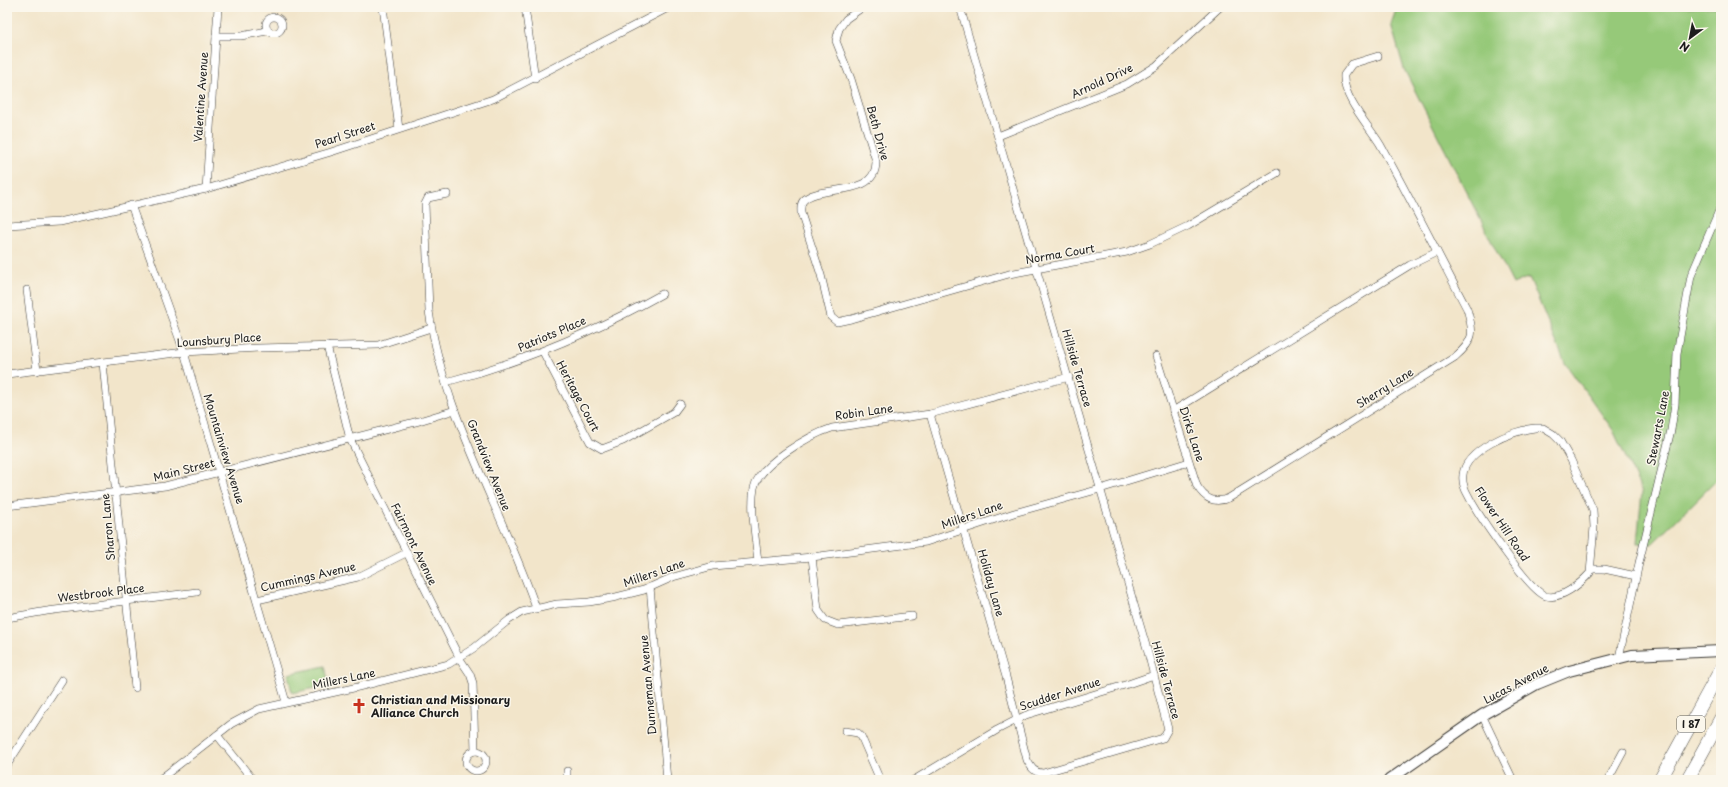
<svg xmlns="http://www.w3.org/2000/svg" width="1728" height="787" font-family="'Playpen Sans',sans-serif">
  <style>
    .green { fill: #96c979; stroke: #59724a }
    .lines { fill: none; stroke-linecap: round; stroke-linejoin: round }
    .street-casing { stroke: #3c3a36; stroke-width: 8 }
    .secondary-casing { stroke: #3c3a36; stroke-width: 12 }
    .highway-casing { stroke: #3c3a36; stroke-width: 14 }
    .street { stroke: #fff; stroke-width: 7 }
    .secondary { stroke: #fff; stroke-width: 10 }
    .highway { stroke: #fff; stroke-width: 13 }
    .labels { text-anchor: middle; stroke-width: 3; stroke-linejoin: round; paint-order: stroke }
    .shield { fill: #fbf7ec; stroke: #5f5e5a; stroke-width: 1 }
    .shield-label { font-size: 10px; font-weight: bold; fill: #1c1c1c }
    .street-label { font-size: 11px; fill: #1c1c1c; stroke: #fbf7ec }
    .poi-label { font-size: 11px; font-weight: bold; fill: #1c1c1c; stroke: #fbf7ec; text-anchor: start }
  </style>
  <rect width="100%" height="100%" fill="#fbf7ec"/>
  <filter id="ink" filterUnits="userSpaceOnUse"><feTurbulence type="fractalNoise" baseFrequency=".025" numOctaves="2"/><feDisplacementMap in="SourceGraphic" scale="8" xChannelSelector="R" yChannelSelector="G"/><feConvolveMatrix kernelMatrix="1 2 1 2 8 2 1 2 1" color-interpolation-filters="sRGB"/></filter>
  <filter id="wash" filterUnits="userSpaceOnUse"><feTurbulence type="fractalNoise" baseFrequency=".012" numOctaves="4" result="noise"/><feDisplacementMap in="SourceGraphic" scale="16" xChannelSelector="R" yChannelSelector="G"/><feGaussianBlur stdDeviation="0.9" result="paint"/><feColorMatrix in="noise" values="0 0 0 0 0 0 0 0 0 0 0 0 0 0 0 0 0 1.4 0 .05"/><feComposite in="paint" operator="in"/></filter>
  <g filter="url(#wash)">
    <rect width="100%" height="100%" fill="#f2e5ca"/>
    <!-- green -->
    <g class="green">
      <polygon points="1397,7 1721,7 1721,476 1652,544 1637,543 1642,492 1613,430 1565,363 1529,277 1513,284 1404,69 1391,24"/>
      <polygon points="325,666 329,685 292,693 288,674"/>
    </g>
  </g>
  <g filter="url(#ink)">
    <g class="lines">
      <defs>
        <g id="street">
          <polyline points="383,7 399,129"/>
          <polyline points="525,7 535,79"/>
          <path d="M863,7l-17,12 -7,10 -3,12 15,38 25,82c1,39 -58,22 -73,40 -3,4 -2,8 -2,12l20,62 10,42 6,5 14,-3 158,-45 118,-22 23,-8 38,-18 89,-53"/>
          <circle cx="274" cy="25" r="8"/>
          <polyline points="216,36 241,36 267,31"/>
          <polyline points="998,136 1127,84 1156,66 1220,7"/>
          <polyline points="206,189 218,7"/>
          <path d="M447,194l-19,4 -3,6 4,107c15,106 73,198 107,297"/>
          <polyline points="131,205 184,352 286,702"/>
          <polyline points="7,225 59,222 206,189 331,152 493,99 670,7"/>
          <polyline points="27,290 37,371"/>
          <polyline points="327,346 350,439 460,659 470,674 473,683 475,751"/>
          <polyline points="543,352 590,442 602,449 623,441 674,412 680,404"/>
          <path d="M1156,356l41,130c8,13 17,18 32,12l226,-141c20,-17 19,-24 12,-48 -29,-55 -57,-111 -87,-165 -11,-18 -38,-47 -36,-69l8,-11 26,-8"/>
          <polyline points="103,363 135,688"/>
          <polyline points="7,374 184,352 259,348 378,345 431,328"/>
          <path d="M446,382c76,-20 148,-50 216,-88"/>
          <polyline points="1173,411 1410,265 1437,252"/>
          <path d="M930,414l76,263 21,83c4,7 7,13 16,13l120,-35 5,-9 -21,-80 -187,-642"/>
          <path d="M1535,428h8l10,6 7,7 11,19 22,50 1,17 -4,46c-10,11 -29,27 -44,23 -17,-5 -69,-83 -78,-101 -3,-5 -6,-13 -5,-20 2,-25 50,-45 72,-47z"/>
          <polyline points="7,506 165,486 419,421 455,410"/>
          <polyline points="812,557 818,610 825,620 838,625 912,616"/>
          <path d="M758,562c-2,-22 -8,-52 -4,-74 5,-24 56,-53 78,-60l98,-14 139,-37"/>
          <polyline points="1591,569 1604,569 1636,576"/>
          <polyline points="650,587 667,780"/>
          <polyline points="257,600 358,577 406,553"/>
          <polyline points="7,618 47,611 197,592"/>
          <polyline points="1619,658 1639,563 1671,430 1675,404 1677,353 1691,276 1721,206"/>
          <polyline points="1482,715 1513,780"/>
          <polyline points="845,731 858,733 861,736 880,780"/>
          <polyline points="217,735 253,780"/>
          <circle cx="476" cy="761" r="10"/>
          <polyline points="7,765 62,680"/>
          <polyline points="567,771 567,780"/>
          <polyline points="159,780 231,724 259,709 358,687 449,664 474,648 509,620 522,612 557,604 589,602 612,598 644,590 673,577 713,566 812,557 926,542 1014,513 1100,489 1189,462"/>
          <polyline points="914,780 997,730 1026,715 1128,684 1154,675"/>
          <polyline points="1608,780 1623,752"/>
        </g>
        <polyline id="secondary" points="1389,780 1482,715 1537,684 1569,671 1632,655 1721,651"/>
        <g id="highway">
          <polyline points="1660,780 1721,669"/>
          <polyline points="1687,780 1721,718"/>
        </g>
      </defs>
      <!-- street casing -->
      <use href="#street" class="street-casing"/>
      <!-- secondary casing -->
      <use href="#secondary" class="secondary-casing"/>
      <!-- highway casing -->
      <use href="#highway" class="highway-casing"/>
      <!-- street -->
      <use href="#street" class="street"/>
      <!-- secondary -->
      <use href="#secondary" class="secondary"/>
      <!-- highway -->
      <use href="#highway" class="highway"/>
    </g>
  </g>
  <!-- icons -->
  <defs>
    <symbol id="church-bare" viewBox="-9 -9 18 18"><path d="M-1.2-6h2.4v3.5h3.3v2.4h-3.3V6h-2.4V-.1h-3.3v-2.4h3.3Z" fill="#c8321e" stroke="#fbf7ec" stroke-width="2.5" paint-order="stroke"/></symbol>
  </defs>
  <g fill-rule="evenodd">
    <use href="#church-bare" x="348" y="695" width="22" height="22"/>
  </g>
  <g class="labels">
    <!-- shield labels -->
    <rect class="shield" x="1677" y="716" width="28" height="16" rx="3"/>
    <g class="shield-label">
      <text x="1691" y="728">I 87</text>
    </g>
    <!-- street labels -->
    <g class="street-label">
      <text transform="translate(1102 81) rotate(-25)" y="4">Arnold Drive</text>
      <text transform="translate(201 97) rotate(-86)" y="4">Valentine Avenue</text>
      <text transform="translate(878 133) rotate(75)" y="4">Beth Drive</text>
      <text transform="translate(345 135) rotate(-18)" y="4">Pearl Street</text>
      <text transform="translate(1060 254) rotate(-10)" y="4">Norma Court</text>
      <text transform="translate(552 334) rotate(-23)" y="4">Patriots Place</text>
      <text transform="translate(219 340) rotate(-4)" y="4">Lounsbury Place</text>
      <text transform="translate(1077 368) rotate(74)" y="4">Hillside Terrace</text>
      <text transform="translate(1385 388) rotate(-32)" y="4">Sherry Lane</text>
      <text transform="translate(578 396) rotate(62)" y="4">Heritage Court</text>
      <text transform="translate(864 412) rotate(-8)" y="4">Robin Lane</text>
      <text transform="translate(1658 428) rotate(-79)" y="4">Stewarts Lane</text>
      <text transform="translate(1192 434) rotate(72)" y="4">Dirks Lane</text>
      <text transform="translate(224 449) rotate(73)" y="4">Mountainview Avenue</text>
      <text transform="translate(489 465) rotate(68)" y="4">Grandview Avenue</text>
      <text transform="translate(184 470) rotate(-14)" y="4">Main Street</text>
      <text transform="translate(972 515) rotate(-19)" y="4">Millers Lane</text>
      <text transform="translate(1502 524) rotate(56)" y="4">Flower Hill Road</text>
      <text transform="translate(108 527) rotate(-95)" y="4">Sharon Lane</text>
      <text transform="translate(414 544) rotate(64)" y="4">Fairmont Avenue</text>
      <text transform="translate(654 573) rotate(-19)" y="4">Millers Lane</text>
      <text transform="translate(308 577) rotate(-13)" y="4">Cummings Avenue</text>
      <text transform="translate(991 583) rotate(74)" y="4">Holiday Lane</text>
      <text transform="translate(101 593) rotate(-7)" y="4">Westbrook Place</text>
      <text transform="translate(344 679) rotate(-12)" y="4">Millers Lane</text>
      <text transform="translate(1166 680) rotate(75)" y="4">Hillside Terrace</text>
      <text transform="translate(1516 684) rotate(-28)" y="4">Lucas Avenue</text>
      <text transform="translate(648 685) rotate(-95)" y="4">Dunneman Avenue</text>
      <text transform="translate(1060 694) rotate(-18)" y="4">Scudder Avenue</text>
    </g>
    <!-- poi labels -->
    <g class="poi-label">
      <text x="371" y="704">Christian and Missionary<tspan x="371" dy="13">Alliance Church</tspan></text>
    </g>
  </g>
  <!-- margin -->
  <rect width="1728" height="787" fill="none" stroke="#fbf7ec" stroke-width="24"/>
  <!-- north arrow -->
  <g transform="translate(1690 38) rotate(212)" stroke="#fbf7ec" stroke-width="3" paint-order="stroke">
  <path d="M0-3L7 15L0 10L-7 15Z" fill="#1c1c1c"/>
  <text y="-6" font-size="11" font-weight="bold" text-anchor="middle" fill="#1c1c1c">N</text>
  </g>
</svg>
